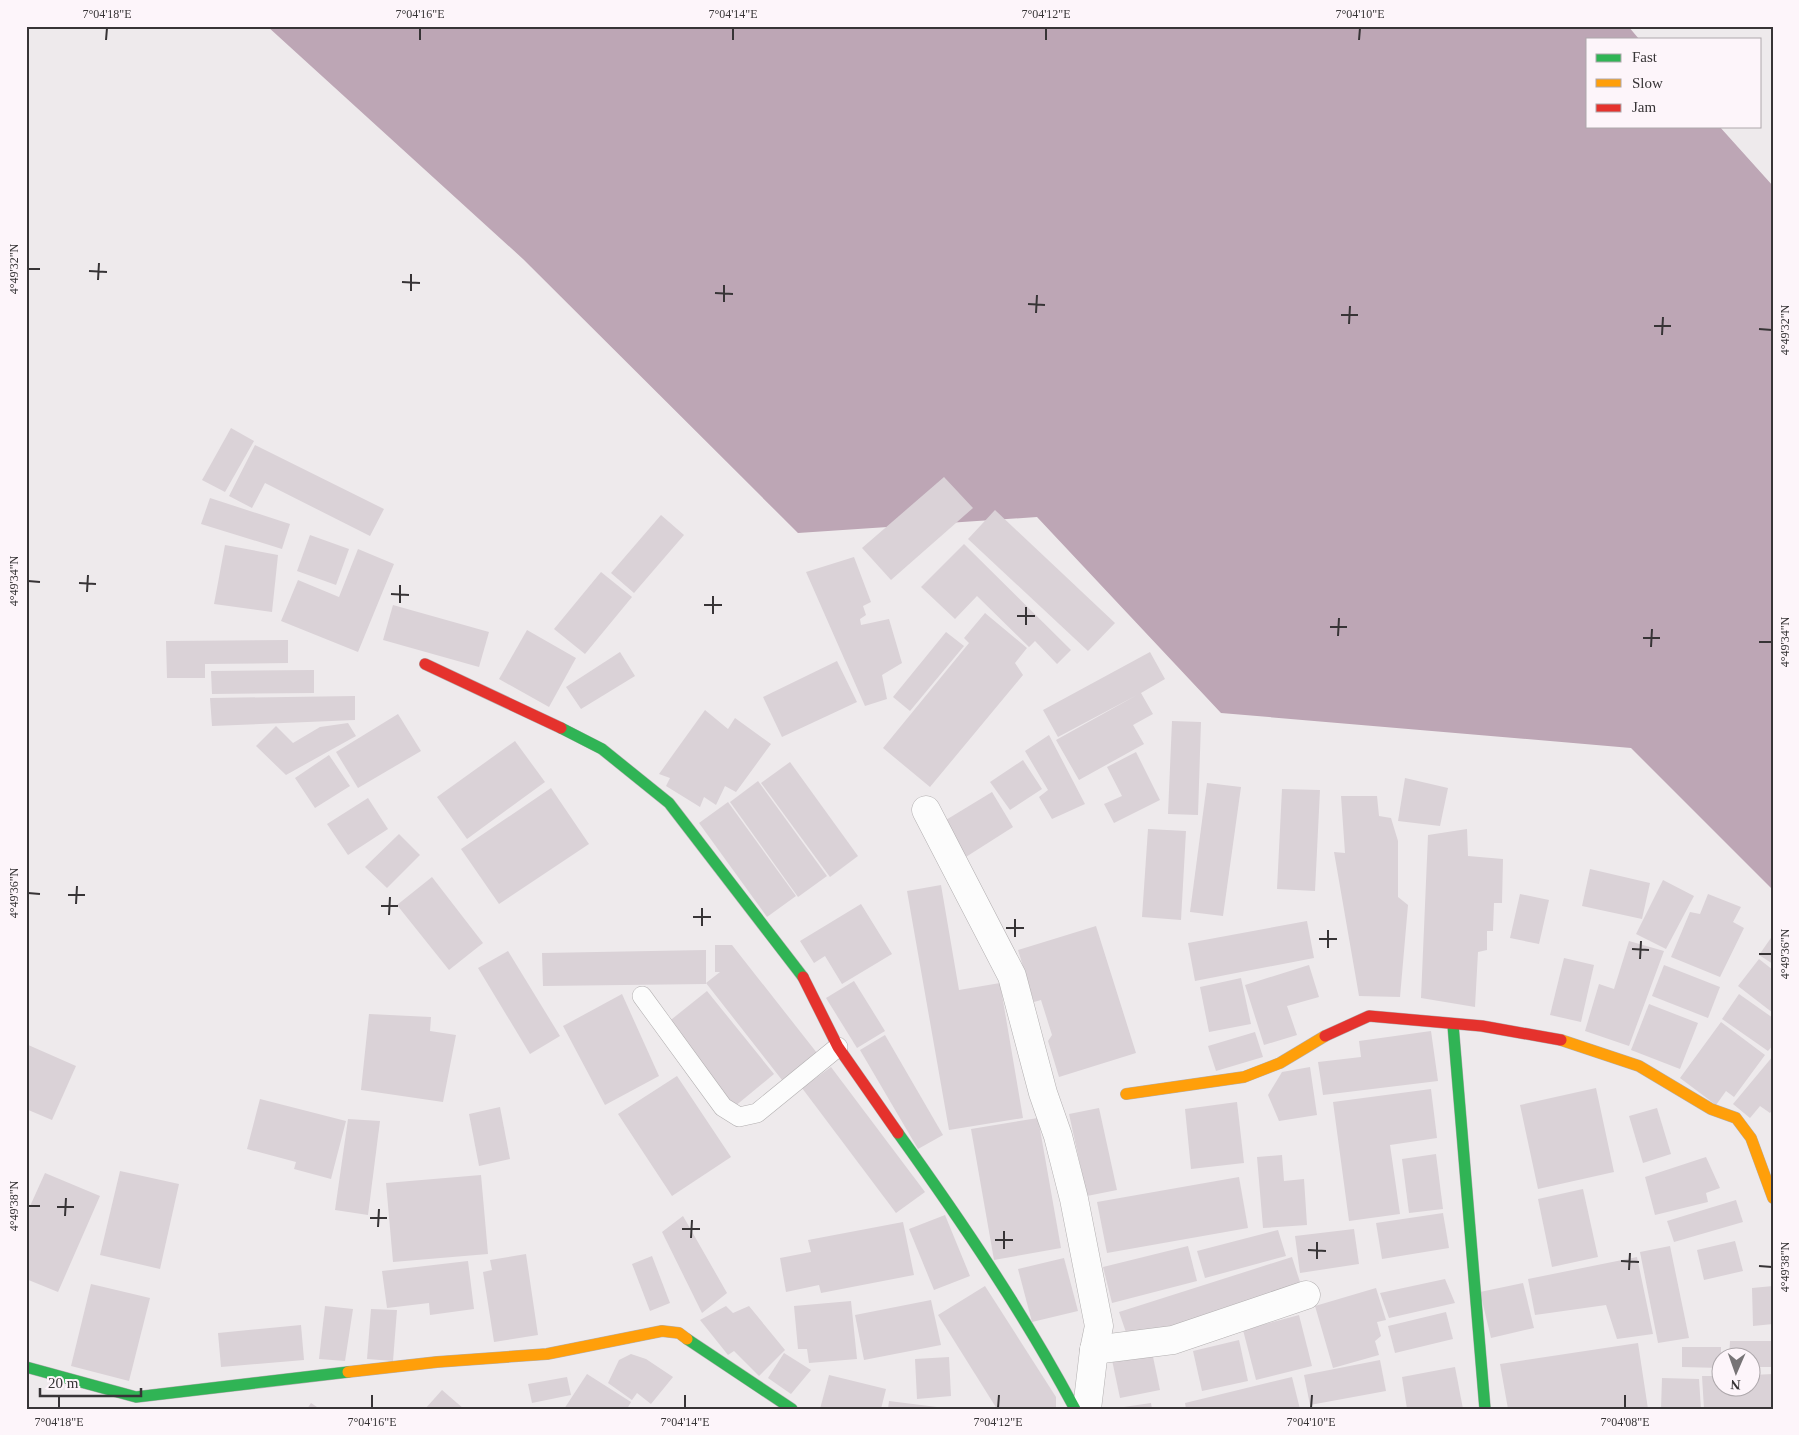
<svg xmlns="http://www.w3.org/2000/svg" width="1799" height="1435" font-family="'Times New Roman',serif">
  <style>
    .water { fill: #bda6b5 }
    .building { fill: #dad2d7 }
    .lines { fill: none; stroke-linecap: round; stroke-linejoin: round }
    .lane-casing { stroke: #b2afb0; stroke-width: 20 }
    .street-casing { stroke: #b2afb0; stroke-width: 29 }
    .fast-casing { stroke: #b2afb0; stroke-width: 12 }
    .slow-casing { stroke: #b2afb0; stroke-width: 12 }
    .jam-casing { stroke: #b2afb0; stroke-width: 12 }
    .lane { stroke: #fcfcfc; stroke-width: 19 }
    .street { stroke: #fcfcfc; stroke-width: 28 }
    .fast { stroke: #30b455; stroke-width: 11 }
    .slow { stroke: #ff9f0a; stroke-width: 11 }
    .jam { stroke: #e5322d; stroke-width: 11 }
    .ticks { fill: none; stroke: #373436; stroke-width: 2 }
    .neatline { fill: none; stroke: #373436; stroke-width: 2 }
    .ticks-label { font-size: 12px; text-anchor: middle; fill: #373436 }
  </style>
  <rect width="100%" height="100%" fill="#eeeaec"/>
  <!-- water -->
  <polygon class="water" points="267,26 1628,26 1639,39 1588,39 1588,126 1719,126 1773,186 1773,890 1631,748 1221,713 1037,517 798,533 523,259"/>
  <!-- building -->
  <g class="building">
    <polygon points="231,428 254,441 225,492 202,480"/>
    <polygon points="255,445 384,509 370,536 265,483 252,508 229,496"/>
    <polygon points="944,477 973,508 891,580 862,548"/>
    <polygon points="210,498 290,524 282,549 201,524"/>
    <polygon points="995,510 1115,623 1088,651 968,539"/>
    <polygon points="661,515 684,535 634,593 611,573"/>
    <polygon points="310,535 349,549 336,585 297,571"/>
    <polygon points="964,544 1071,650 1057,664 1035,641 1029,647 977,596 955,619 921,587"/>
    <polygon points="225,545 278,555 272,612 214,604"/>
    <polygon points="358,549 394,564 358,652 281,621 298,580 339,597"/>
    <polygon points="854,557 871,602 863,606 866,615 860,619 861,625 889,619 902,663 882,675 887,699 865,706 806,572"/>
    <polygon points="601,572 632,597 585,654 554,629"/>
    <polygon points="393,605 489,632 479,667 383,640"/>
    <polygon points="985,613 1027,648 1015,663 1023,675 930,787 883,748 969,643 964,638"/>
    <polygon points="527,630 576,658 549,707 499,679"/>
    <polygon points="946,632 964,646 910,711 893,697"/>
    <polygon points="288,640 288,663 205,664 205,678 167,678 166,641"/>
    <polygon points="620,652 635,676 581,709 566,687"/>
    <polygon points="1150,652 1165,679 1141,693 1153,714 1133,725 1144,744 1079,780 1056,740 1137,695 1058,737 1043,710"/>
    <polygon points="837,661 857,702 782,737 763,697"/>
    <polygon points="314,670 314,693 212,694 211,671"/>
    <polygon points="355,696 355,720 212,726 210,698"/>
    <polygon points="705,710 728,729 735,718 771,744 736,792 725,786 716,805 704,797 700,807 666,786 670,778 659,774"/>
    <polygon points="398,714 421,751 358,788 336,752"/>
    <polygon points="1172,721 1201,722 1198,815 1168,814"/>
    <polygon points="348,723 356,736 286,775 256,746 276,726 293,743 320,727"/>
    <polygon points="1049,735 1085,804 1052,819 1039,797 1048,790 1025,751"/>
    <polygon points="515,741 545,782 467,839 437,797"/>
    <polygon points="1136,752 1160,800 1114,823 1104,804 1122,796 1107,767"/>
    <polygon points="329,755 350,786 315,808 295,778"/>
    <polygon points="1023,760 1042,789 1010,810 990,782"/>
    <polygon points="790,762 858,856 830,877 761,783"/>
    <polygon points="1405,778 1448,788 1440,826 1398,821"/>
    <polygon points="758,781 827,876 798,897 730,802"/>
    <polygon points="1207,783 1241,787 1223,916 1190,912"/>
    <polygon points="551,788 589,844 499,904 461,849"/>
    <polygon points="1282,789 1320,790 1315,891 1277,889"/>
    <polygon points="992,792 1013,827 958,862 936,826"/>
    <polygon points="1341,796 1377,796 1379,816 1391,818 1398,841 1398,897 1408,905 1400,997 1359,996 1334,852 1345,853"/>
    <polygon points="368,798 388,829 348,855 327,824"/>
    <polygon points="728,802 796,896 767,917 699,823"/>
    <polygon points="1148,829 1186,831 1181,920 1142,917"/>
    <polygon points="1467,829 1468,856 1503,859 1502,903 1494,903 1493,931 1487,931 1487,950 1478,952 1475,1007 1421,998 1428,835"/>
    <polygon points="399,834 420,855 387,888 365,867"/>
    <polygon points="1590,869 1650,883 1642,919 1582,906"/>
    <polygon points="432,877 483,943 449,970 397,905"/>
    <polygon points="1663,880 1694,896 1666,949 1636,934"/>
    <polygon points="941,885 959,990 1000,983 1023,1118 949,1130 907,891"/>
    <polygon points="1520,894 1549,900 1539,944 1510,938"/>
    <polygon points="1708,894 1741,907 1733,922 1744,928 1720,977 1671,957 1690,912 1700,914"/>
    <polygon points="861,904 892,954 842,984 825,956 814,963 800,941"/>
    <polygon points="1307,921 1314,958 1195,981 1188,943"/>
    <polygon points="1096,926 1136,1053 1059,1077 1048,1041 1052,1035 1041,1000 1034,1002 1018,950"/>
    <polygon points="1773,935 1773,964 1759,955"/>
    <polygon points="1629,941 1664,951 1629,1046 1585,1031 1599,984 1614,989"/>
    <polygon points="715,945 732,945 817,1053 782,1080 706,983 720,972 715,972"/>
    <polygon points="706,950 706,984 543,986 542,953"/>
    <polygon points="508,951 560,1036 530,1054 478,968"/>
    <polygon points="1564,958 1594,965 1581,1022 1550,1015"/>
    <polygon points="1759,959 1773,970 1773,1013 1738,986"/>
    <polygon points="1309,965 1319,997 1287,1006 1297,1035 1264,1045 1245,985"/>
    <polygon points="1664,965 1720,987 1708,1018 1652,996"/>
    <polygon points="1241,978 1251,1024 1209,1032 1200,987"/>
    <polygon points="854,981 885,1031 857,1048 826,998"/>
    <polygon points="707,991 774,1074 734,1107 667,1023"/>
    <polygon points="622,994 659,1076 605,1105 563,1026"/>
    <polygon points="1739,994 1773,1018 1773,1045 1768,1051 1722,1019"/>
    <polygon points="1649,1004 1698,1023 1680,1069 1631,1050"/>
    <polygon points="369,1014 431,1017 430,1031 456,1035 443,1102 361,1090"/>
    <polygon points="1721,1022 1765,1055 1734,1097 1726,1091 1716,1105 1680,1078"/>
    <polygon points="1431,1031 1438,1081 1323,1095 1318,1062 1361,1057 1359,1041"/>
    <polygon points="1255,1032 1263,1057 1216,1071 1208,1046"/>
    <polygon points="885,1035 943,1135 918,1149 860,1050"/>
    <polygon points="26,1044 76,1066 52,1120 26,1109"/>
    <polygon points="1773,1056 1773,1109 1770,1113 1760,1106 1750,1118 1733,1104"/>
    <polygon points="831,1067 925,1192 896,1213 802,1088"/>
    <polygon points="1310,1067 1317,1115 1279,1121 1268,1095 1282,1072"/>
    <polygon points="677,1076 731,1157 672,1196 618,1114"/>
    <polygon points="1596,1088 1614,1172 1538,1189 1520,1105"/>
    <polygon points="1431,1089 1437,1138 1390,1145 1400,1214 1349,1221 1333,1102"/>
    <polygon points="260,1099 346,1121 331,1179 294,1169 296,1162 247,1149"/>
    <polygon points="1237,1102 1244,1163 1191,1169 1185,1109"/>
    <polygon points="500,1107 510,1159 479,1166 469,1114"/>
    <polygon points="1099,1108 1117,1190 1087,1196 1069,1114"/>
    <polygon points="1657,1108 1671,1154 1643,1163 1629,1116"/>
    <polygon points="1038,1118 1061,1248 994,1260 971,1129"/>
    <polygon points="348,1119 380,1121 368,1215 335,1210"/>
    <polygon points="1436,1154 1443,1209 1409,1213 1402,1159"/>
    <polygon points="1282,1155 1284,1181 1304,1179 1307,1225 1263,1228 1257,1157"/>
    <polygon points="1706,1157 1720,1188 1706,1193 1708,1202 1655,1215 1645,1177"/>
    <polygon points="120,1171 179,1184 160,1269 100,1255"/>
    <polygon points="45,1173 100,1196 58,1292 26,1279 26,1215"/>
    <polygon points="481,1175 488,1254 393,1262 386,1183"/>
    <polygon points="1239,1177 1248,1228 1107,1253 1097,1202"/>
    <polygon points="1583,1189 1598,1257 1552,1267 1538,1199"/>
    <polygon points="1736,1200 1743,1222 1674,1242 1667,1221"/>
    <polygon points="1443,1213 1449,1248 1382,1259 1376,1223"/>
    <polygon points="945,1215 970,1276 934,1290 909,1229"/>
    <polygon points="683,1216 727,1293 702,1313 662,1232"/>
    <polygon points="903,1222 914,1275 821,1293 819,1285 786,1292 780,1258 811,1252 808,1240"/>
    <polygon points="1354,1229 1359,1264 1300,1273 1295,1236"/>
    <polygon points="1278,1230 1286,1256 1205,1278 1197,1251"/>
    <polygon points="1735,1241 1743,1271 1704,1280 1697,1250"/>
    <polygon points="1188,1246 1197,1281 1112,1303 1103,1267"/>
    <polygon points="1670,1246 1689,1338 1658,1343 1640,1252"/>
    <polygon points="526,1254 538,1335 494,1342 483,1272 492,1270 490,1260"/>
    <polygon points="652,1256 670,1303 650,1311 632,1264"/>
    <polygon points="1292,1257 1301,1285 1129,1341 1119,1312"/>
    <polygon points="1637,1257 1653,1334 1617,1339 1606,1305 1535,1315 1528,1279"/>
    <polygon points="1064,1258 1078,1311 1032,1322 1018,1269"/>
    <polygon points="468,1261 474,1309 430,1315 429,1303 387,1308 382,1271"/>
    <polygon points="1445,1279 1455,1303 1389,1318 1380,1293"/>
    <polygon points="1523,1283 1534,1328 1491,1338 1480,1292"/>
    <polygon points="91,1284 150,1298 129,1381 71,1366"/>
    <polygon points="985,1286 1056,1397 1056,1409 997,1409 938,1315"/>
    <polygon points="1773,1286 1773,1324 1753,1326 1752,1288"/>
    <polygon points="1376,1288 1386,1320 1377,1322 1381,1336 1375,1341 1379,1355 1333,1368 1315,1306"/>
    <polygon points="931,1300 941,1345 864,1360 855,1315"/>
    <polygon points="851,1301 857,1359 809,1363 807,1349 798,1349 794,1306"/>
    <polygon points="325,1306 353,1309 345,1361 319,1359"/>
    <polygon points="726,1306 733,1313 749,1306 785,1350 759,1376 734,1351 728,1355 700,1320"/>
    <polygon points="371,1309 397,1310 393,1361 367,1359"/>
    <polygon points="1446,1312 1453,1339 1395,1353 1388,1326"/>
    <polygon points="1299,1315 1312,1366 1256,1380 1243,1330"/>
    <polygon points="301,1325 304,1360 221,1367 218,1333"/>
    <polygon points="1239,1340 1248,1381 1202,1391 1193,1351"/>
    <polygon points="1730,1341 1773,1341 1773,1367 1752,1367 1752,1358 1729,1358"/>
    <polygon points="1638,1343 1648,1409 1508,1409 1500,1364"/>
    <polygon points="1682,1347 1721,1347 1721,1368 1682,1367"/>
    <polygon points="1152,1352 1160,1390 1120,1398 1112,1360"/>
    <polygon points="784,1353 811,1370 791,1394 768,1378"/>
    <polygon points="631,1354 646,1359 673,1377 651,1404 637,1393 632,1400 608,1383 619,1360"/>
    <polygon points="949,1357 951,1396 917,1399 915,1359"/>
    <polygon points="1380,1360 1386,1391 1310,1405 1304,1375"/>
    <polygon points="1455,1367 1463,1409 1407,1409 1402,1377"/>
    <polygon points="587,1374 631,1402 627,1409 564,1409"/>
    <polygon points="1773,1374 1773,1409 1704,1409 1702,1376 1722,1376 1722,1388 1752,1388 1752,1375"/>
    <polygon points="829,1375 886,1389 881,1409 820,1409"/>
    <polygon points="567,1377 571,1395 532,1403 528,1384"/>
    <polygon points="1292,1377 1300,1409 1186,1409 1185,1403"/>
    <polygon points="1662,1378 1699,1379 1701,1409 1661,1409"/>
    <polygon points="442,1390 464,1409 425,1409"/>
    <polygon points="889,1401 945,1408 945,1409 888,1409"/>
    <polygon points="311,1403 320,1409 307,1409"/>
    <polygon points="1151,1403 1152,1409 1117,1409 1117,1408"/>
  </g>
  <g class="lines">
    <defs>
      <polyline id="lane" points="642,996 723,1107 739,1117 757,1113 838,1047"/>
      <g id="street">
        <polyline points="926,810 1012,976 1043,1093 1058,1136 1074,1199 1099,1326 1094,1350 1087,1409"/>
        <polyline points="1094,1350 1173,1340 1306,1295"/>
      </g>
      <g id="fast">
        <polyline points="561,728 602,749 669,803 803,977"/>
        <polyline points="1453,1025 1485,1409"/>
        <path d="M898,1133c64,89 125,179 177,276"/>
        <polyline points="687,1339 792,1409"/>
        <polyline points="26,1367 136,1397 348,1372"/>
      </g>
      <g id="slow">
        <polyline points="1561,1040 1639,1066 1711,1109 1736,1118 1751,1138 1773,1198"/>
        <polyline points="1126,1094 1244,1077 1280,1063 1325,1036"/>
        <polyline points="348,1372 437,1362 547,1354 662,1331 679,1333 687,1339"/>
      </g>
      <g id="jam">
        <polyline points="425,664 561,728"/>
        <polyline points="803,977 838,1047 898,1133"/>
        <polyline points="1325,1036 1369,1016 1482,1026 1561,1040"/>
      </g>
    </defs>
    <!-- lane casing -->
    <use href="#lane" class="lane-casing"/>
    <!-- street casing -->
    <use href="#street" class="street-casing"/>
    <!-- fast casing -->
    <use href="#fast" class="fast-casing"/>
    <!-- slow casing -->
    <use href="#slow" class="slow-casing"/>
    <!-- jam casing -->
    <use href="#jam" class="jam-casing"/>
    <!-- lane -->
    <use href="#lane" class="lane"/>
    <!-- street -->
    <use href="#street" class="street"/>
    <!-- fast -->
    <use href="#fast" class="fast"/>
    <!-- slow -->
    <use href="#slow" class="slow"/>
    <!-- jam -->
    <use href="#jam" class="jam"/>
  </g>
  <!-- ticks -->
  <path class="ticks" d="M106,40l1,-12M420,40v-12M733,40v-12M1046,40v-12M1359,40l1,-12M28,269h12M89,271l18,1M98,280l1,-17M402,282l18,1M411,291v-17M715,293l18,1M724,302v-17M1028,304l17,1M1036,313l1,-18M1341,315h17M1349,324l1,-18M1654,326h17M1759,329l13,1M1662,335l1,-18M28,581l12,1M79,583l17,1M87,592l1,-17M391,594l18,1M400,603v-18M704,605h18M713,614v-18M1017,616h18M1026,625v-18M1330,627h17M1338,636l1,-18M1643,638h17M1759,642h13M1651,647l1,-18M28,893l12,1M68,895h17M76,904l1,-18M381,906h17M389,915l1,-18M693,917h18M702,926v-18M1006,928h18M1015,937v-18M1319,939h18M1328,948v-18M1632,949l17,1M1759,954h13M1640,959l1,-18M28,1206h12M57,1207h17M65,1216l1,-18M370,1218h17M378,1227l1,-18M682,1229h18M691,1238l1,-18M995,1240h18M1004,1249v-18M1308,1250l18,1M1317,1259v-17M1621,1261l18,1M1759,1266l13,1M1629,1270l1,-17M59,1408v-13M372,1408v-13M685,1408v-13M998,1408l1,-13M1311,1408l1,-13M1625,1408v-13"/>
  <!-- border -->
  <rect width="1799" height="1435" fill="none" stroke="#fdf5fa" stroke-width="55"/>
  <!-- legend -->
  <rect x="1586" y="38" width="175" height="90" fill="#fdf5fa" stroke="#aea8ac"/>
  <rect x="1596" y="54" width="25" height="8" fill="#30b455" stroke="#aea8ac"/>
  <text x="1632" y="62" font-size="15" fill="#373436">Fast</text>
  <rect x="1596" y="79" width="25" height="8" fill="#ff9f0a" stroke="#aea8ac"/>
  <text x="1632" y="88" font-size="15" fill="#373436">Slow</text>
  <rect x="1596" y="104" width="25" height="8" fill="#e5322d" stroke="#aea8ac"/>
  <text x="1632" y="112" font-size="15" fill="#373436">Jam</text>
  <!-- north arrow -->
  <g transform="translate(1736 1372) rotate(182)"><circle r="24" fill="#fdf5fa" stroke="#aea8ac"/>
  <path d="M0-4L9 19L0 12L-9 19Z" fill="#777476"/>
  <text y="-8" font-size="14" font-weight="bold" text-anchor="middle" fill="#373436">N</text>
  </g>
  <!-- scale -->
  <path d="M40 1388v8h101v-8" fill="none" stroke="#373436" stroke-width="2.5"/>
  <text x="48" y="1388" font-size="15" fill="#373436" stroke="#fdf5fa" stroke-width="4" paint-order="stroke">20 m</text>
  <rect x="28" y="28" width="1744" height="1380" class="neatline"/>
  <g class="ticks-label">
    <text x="107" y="18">7°04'18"E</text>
    <text x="420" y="18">7°04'16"E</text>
    <text x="733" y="18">7°04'14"E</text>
    <text x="1046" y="18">7°04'12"E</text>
    <text x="1360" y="18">7°04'10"E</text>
    <text transform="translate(14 269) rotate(-90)" y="4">4°49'32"N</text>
    <text transform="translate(1785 330) rotate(-90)" y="4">4°49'32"N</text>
    <text transform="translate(14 581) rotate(-90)" y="4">4°49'34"N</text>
    <text transform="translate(1785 642) rotate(-90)" y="4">4°49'34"N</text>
    <text transform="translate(14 893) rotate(-90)" y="4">4°49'36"N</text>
    <text transform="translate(1785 954) rotate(-90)" y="4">4°49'36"N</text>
    <text transform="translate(14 1206) rotate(-90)" y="4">4°49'38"N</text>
    <text transform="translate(1785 1267) rotate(-90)" y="4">4°49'38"N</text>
    <text x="59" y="1426">7°04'18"E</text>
    <text x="372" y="1426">7°04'16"E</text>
    <text x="685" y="1426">7°04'14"E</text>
    <text x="998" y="1426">7°04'12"E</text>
    <text x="1311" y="1426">7°04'10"E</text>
    <text x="1625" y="1426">7°04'08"E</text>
  </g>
</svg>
